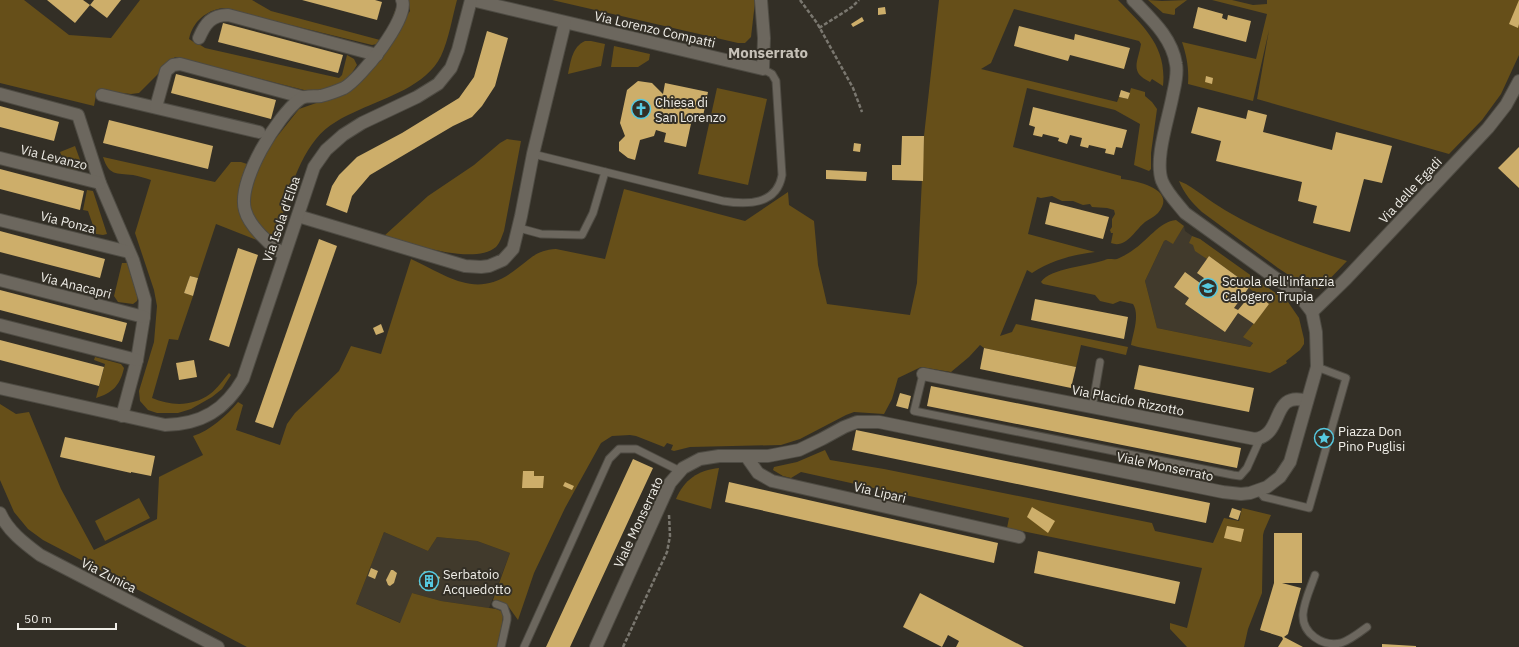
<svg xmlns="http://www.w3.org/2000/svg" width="1519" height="647" font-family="'IBM Plex Sans',sans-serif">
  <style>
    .built { fill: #413a2c }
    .green { fill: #664f19 }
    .building { fill: #cdae6a }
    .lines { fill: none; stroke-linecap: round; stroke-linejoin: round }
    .lane-casing { stroke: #4e4b43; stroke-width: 9 }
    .street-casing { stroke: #4e4b43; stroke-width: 14 }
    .path { stroke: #7a776f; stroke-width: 2.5; stroke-dasharray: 4 2; stroke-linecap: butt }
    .lane { stroke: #6c675e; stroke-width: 7 }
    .street { stroke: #6c675e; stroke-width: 12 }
    .labels { text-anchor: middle; stroke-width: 4; stroke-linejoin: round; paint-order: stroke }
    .street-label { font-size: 13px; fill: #f0eee8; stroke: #332f26 }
    .poi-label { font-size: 13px; fill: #f0eee8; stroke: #332f26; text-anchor: start }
    .quarter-label { font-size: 15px; font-weight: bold; fill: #c6c1b7; stroke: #332f26 }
  </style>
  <rect width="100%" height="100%" fill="#332f26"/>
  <!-- built -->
  <g class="built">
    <polygon points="1184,226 1185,231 1195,238 1200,239 1281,300 1250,347 1157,328 1145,281 1164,241 1166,240 1173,243"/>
    <polygon points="384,532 428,551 437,537 477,541 510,553 489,608 441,601 412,593 401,623 356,604"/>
  </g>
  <!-- green -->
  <g class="green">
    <path d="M0,0h24l45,35 42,3 29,-38h112l19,11 109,29 8,-10 9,-25 2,2 -8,21 -14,16 -5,1 -150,-37c-16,3 -29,13 -33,31 5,4 11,5 16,9l134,30 3,-3 5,-20 7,4 3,6c-4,6 -8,14 -14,18 -10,6 -24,8 -35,8l-133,-34 -36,36 -8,1 -34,-4 -3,16 -94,-23z"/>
    <path d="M408,0h49c-5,18 -8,39 -16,56 -15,30 -54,41 -82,54 -16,7 -32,15 -43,29 -23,29 -31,69 -41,104l-22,-25 -4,-11v-13l4,-14 15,-32 31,-39 46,-16 14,-9 51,-73z"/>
    <polygon points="552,0 755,0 755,2 751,37 745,43 738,43"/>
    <path d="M939,0h179c26,27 49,46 45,86l-11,-7 -2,3c-21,-10 -12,-20 -9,-38l-2,-3 -125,-32 -23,54 -10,6 136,33 2,-5 9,2 3,-11 14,4v4l7,6 5,7 -6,44v16l-2,2 -15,-6 6,-41 -25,-14 -88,-22 -14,59 108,29v3c16,2 57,10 37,34 -4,4 -9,6 -13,9 -10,8 -19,27 -34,21l2,-10h-2l-1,-3 2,-3v-8l3,-5 -1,-4 -7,-2 -15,-1 -2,-3 -7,1 -10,-4h-11l-10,-5 -11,2 -4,-1 -9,37 67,18c-23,3 -43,8 -63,21l-5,-3 -27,66 12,-4 4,-8 112,23 -2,8 -45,-10 -5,22 -92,-19 -4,-3 -11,12 -18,15 -30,-5 -23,11 -6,21 -8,15 -30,-2 -8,3 -46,24 -19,6 -91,2 -16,4 -3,-1 2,-5 -6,-2 -3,4 -28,-11 -6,-1 -18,1 -11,7 -36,65 -31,65 -16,47 -10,-14 -11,-6 -2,2 -2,-2 17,-47 -33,-12 -40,-4 -9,14 -44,-19 -28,72 44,19 12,-30 29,8 55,8 5,2 2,5 -4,31h-252l-204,-107 -15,-11 -14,-17 -14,-32v-76l16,10 13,-2 32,77 33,61 63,-31 2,-42 44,-22 -10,-19c18,-6 33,-20 45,-34l5,3 -7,25 44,15 7,-21 8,-11 44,-42 12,-25 30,8 30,-95c41,19 67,42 108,8 13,-10 19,-17 37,-18l49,10 19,-70 121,32 43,-29 1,13 25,16 4,44 9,39 83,11 7,-32 7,-147z"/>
    <polygon points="1148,0 1162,1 1187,0 1175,9 1175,14 1174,15 1163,13"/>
    <path d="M1212,0h20l21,5 14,-1v-4h252v55l-18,39 -19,26 -33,34 -192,-55 12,-69 -16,71 -65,-17c1,-15 -1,-27 -6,-42l74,17 11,-45z"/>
    <path d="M585,41h6l14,3 -4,22 -33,8c3,-13 4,-27 17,-33z"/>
    <polygon points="614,46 650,54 649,60 638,67 611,67"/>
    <polygon points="717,88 767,99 748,185 698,174"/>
    <path d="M507,139l14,2 -17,90c-2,5 -4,12 -8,16 -23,19 -86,-4 -112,-11l44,-40 46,-31 26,-22z"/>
    <polygon points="75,146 83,168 75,170 66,167 60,152"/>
    <path d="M103,157l112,25 16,-20h10l6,2c-5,15 -13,32 -7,47 4,10 16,22 22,31l-46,-18 -18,54 -8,-2 -6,17 9,3 -15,44 -9,-1 -17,59c19,8 40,9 58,-4 7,-5 13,-14 19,-21l2,2 -9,14 -10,8 -21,12 -13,4h-21l-9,-3 -8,-9 -1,-10 15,-49 3,-36 -3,-16 -19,-57 16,-53c-6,-2 -12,-4 -18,-5 -17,-2 -24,1 -30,-18z"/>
    <path d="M1179,181l7,3c15,9 29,21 44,29 37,21 77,35 117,48l-26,27 -4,1 -10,-2 -29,-19 -76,-56c-10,-9 -18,-19 -23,-31z"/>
    <polygon points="87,190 93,191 107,234 103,235 96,234 88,211 83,210"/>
    <path d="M1176,220l8,6 -11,18 -7,-4 -2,1 -19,40 12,47 93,19 3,-4 -10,-6 26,-33 -20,-16 1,-2 -41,-30 -2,3 -12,-8 -2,-6 -4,-2 3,-7 8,3 88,63 11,16 5,21v5l-4,6 -14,11 1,2 -17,10 -132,-26 -7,-2c2,-12 9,-30 2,-41l-13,-3 -7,3 -13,-3 -5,-6 -52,-11 -2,-2c9,-14 48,-16 64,-22 3,-2 8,0 12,-1 5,-2 12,-6 16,-9 13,-8 27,-29 43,-30z"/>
    <polygon points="122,263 127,263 138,296 137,301 133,304 118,302 114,296"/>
    <path d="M95,357l26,7 3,4c-4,18 -12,25 -28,30l9,-34 -11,-4z"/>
    <polygon points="825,450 830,460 884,469 1152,523 1155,531 1213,543 1224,518 1239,521 1242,508 1271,515 1264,531 1263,535 1262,593 1248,629 1244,647 1187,647 1170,629 1170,623 1187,628 1202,568 1007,528 1009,518 801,472 791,478 783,476 773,470 774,467 797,462"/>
    <path d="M719,468l-8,41 -35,-10c8,-19 22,-29 43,-31z"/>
    <polygon points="139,498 150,518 105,541 95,521"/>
  </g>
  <!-- building -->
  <g class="building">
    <polygon points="47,0 83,0 90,5 75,23"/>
    <polygon points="94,0 121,0 107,18 90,5"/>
    <polygon points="302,0 375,0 382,2 377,20"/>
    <polygon points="1519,0 1519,24 1518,28 1509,24"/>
    <polygon points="885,7 886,14 878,15 878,8"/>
    <polygon points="1198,7 1223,14 1222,18 1227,20 1228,15 1251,21 1246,42 1193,28"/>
    <polygon points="862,17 864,21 853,27 851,24"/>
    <polygon points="223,23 343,55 338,73 218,42"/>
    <polygon points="1019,26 1074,40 1075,34 1130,48 1124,69 1070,55 1068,61 1014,46"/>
    <polygon points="487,31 508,38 495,86 482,106 472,117 453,126 370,175 352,196 347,213 326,205 332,186 339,175 357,157 402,133 459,98 474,77"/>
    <polygon points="176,74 276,100 271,119 171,93"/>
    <polygon points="1206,76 1213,78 1212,84 1205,82"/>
    <polygon points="638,81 652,83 663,94 665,83 708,92 702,121 692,119 686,147 664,142 666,133 656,130 654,136 640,140 635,160 628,158 619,151 619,142 625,136 620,123 627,90"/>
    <polygon points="1121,90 1130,93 1128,99 1119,97"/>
    <polygon points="0,106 59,122 54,141 0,127"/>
    <polygon points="1033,107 1127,130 1122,148 1116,147 1114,155 1105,153 1106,149 1089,145 1088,148 1080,146 1082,138 1070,135 1067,144 1058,141 1059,138 1043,134 1042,137 1033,135 1035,127 1029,125"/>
    <polygon points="1198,107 1246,119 1248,110 1267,115 1263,132 1332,150 1336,132 1392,146 1382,183 1364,179 1350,232 1313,223 1317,206 1298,201 1302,182 1216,161 1221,141 1191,133"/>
    <polygon points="109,120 213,146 208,169 103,143"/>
    <polygon points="902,136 924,136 923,181 892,180 892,165 901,165"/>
    <polygon points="854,143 861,144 860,152 853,151"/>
    <polygon points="1519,147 1519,188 1498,168"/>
    <polygon points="0,169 84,191 80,210 0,189"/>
    <polygon points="826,170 867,172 866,181 826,179"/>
    <polygon points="1050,202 1109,217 1103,239 1045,224"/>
    <polygon points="0,231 105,259 100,278 0,252"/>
    <polygon points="319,239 337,246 273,428 255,422"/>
    <polygon points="238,248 258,255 229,347 209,340"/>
    <polygon points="1209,256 1250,286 1234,308 1238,310 1253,292 1269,304 1254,324 1238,313 1225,332 1185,304 1189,298 1174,287 1185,272 1200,283 1204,278 1197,273"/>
    <polygon points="190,276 198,278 193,296 184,293"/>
    <polygon points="0,290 127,323 122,342 0,310"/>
    <polygon points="1035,299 1128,317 1124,339 1031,320"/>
    <polygon points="381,324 384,332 376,335 373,328"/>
    <polygon points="0,340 104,367 99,386 0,360"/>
    <polygon points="984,348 1076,367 1071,388 980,369"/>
    <polygon points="194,360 197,377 179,380 176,363"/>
    <polygon points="1139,365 1254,388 1249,412 1134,389"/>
    <polygon points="931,386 1241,448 1237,468 927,406"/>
    <polygon points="900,393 911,396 908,409 896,406"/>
    <polygon points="856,430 1210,503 1206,523 852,450"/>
    <polygon points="65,437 155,456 151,476 131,472 131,473 60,457"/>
    <polygon points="633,459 653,468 633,511 570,647 546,647"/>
    <polygon points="523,471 534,471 534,476 544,476 543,488 522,488"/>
    <polygon points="565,482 574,486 572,490 563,486"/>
    <polygon points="729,482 998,543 994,563 725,502"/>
    <polygon points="1032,507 1055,521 1048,533 1027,517"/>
    <polygon points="1232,508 1241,511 1238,520 1229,517"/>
    <polygon points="1227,526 1244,529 1241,542 1224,538"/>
    <polygon points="1274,533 1302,533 1302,583 1282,583 1301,588 1288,634 1284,637 1303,647 1278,647 1283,639 1282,637 1260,630 1274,583"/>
    <polygon points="1038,551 1180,582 1175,604 1034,573"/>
    <polygon points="371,568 378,571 375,579 368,576"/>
    <polygon points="391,570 393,570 397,573 394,583 390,586 388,585 386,580"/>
    <polygon points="424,571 440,577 435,591 419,585"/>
    <polygon points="920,593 1024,647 956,647 959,641 948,635 942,647 903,627"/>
    <polygon points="1382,644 1416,646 1416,647 1382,647"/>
  </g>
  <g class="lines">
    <defs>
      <g id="lane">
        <path d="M533,154l190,47c24,4 54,4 59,-26l-6,-94 -4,-7 -9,-5"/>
        <polyline points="519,228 541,234 582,235 593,213 605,172"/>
        <polyline points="923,374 914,411 1233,475 1240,476 1247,468 1260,439"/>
        <polyline points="1092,408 1100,362"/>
        <polyline points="1259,491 1264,497 1309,508 1346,378 1317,367"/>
        <path d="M1315,575c-4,12 -11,26 -12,39 -1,19 19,33 38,29 9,-3 18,-10 26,-16"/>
        <polyline points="496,604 504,607 507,616 507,620 501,647"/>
        <polyline points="524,647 609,459 619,449 636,449 680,471"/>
      </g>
      <g id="street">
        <polyline points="472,0 763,69 764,38 761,0"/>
        <path d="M199,38c6,-14 12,-23 29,-23l149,40"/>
        <polyline points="0,94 78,115 100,183 133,260 145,300 144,317 137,360 122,416"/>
        <polyline points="102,95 259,132"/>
        <polyline points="156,107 166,71 173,65 180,64 302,97"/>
        <polyline points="0,158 100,183"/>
        <polyline points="298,216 465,266 481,267 489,266 503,260 513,249 521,216 533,154 565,23"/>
        <polyline points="0,220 129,252"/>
        <path d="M284,255c-14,-10 -35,-29 -39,-45 -8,-29 33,-95 55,-111 5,-4 15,-2 21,-3 8,-2 16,-5 23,-8 16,-9 66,-70 58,-88"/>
        <polyline points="0,280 144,317"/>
        <polyline points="1312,312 1346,279 1488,128 1506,105 1519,81"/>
        <polyline points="0,325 137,360"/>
        <path d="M923,374l332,65c30,-4 15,-49 52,-38"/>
        <path d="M0,388l165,37c37,-1 60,-15 78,-46l71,-212 12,-17 17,-15 19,-12 55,-26 21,-13 13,-16 7,-18 13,-50"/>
        <polyline points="746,456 758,473 772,481 1019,537"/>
        <path d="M0,513c8,18 24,30 40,42l178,92"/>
        <path d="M596,647l74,-164 13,-15 17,-9 19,-3h49l31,-6 23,-11 22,-12 13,-5h22l344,70 18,2 9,-1 17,-6 13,-10 10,-15 27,-95 -1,-35 -4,-20 -13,-17 -114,-82c-8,-10 -18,-20 -23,-32 -8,-22 7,-64 11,-87 2,-9 5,-20 3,-30 -4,-27 -26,-46 -43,-64"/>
      </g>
    </defs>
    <!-- lane casing -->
    <use href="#lane" class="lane-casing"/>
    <!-- street casing -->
    <use href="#street" class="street-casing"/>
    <!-- path -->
    <g class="path">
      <polyline points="800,0 817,23 853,88 862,112"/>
      <polyline points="819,28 852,7 859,0"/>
      <polyline points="623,647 667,552 670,536 669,515"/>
    </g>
    <!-- lane -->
    <use href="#lane" class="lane"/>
    <!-- street -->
    <use href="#street" class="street"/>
  </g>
  <!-- icons -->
  <defs>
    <symbol id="church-ring" viewBox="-11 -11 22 22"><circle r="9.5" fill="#332f26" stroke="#56c9e0" stroke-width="1.5"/><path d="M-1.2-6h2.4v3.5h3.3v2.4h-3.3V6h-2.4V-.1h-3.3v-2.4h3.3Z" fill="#56c9e0"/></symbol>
    <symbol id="school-ring" viewBox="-11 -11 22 22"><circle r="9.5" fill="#332f26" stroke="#56c9e0" stroke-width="1.5"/><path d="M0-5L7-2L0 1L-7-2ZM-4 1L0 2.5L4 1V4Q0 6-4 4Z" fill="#56c9e0"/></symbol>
    <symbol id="sight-ring" viewBox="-11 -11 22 22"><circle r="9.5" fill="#332f26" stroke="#56c9e0" stroke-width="1.5"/><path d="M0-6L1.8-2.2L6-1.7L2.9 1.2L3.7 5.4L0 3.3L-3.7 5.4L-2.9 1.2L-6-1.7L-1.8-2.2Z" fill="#56c9e0"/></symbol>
    <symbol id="building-ring" viewBox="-11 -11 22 22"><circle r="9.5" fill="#332f26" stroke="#56c9e0" stroke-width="1.5"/><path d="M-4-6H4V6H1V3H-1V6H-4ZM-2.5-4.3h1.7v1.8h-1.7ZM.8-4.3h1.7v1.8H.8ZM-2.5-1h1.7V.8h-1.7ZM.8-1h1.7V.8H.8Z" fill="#56c9e0"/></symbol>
  </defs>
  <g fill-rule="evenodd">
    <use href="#church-ring" x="630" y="98" width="22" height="22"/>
    <use href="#school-ring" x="1197" y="277" width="22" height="22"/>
    <use href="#sight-ring" x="1313" y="427" width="22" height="22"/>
    <use href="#building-ring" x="418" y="570" width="22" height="22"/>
  </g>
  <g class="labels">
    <!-- street labels -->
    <g class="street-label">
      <text transform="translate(655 29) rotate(13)" y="5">Via Lorenzo Compatti</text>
      <text transform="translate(54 157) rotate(14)" y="5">Via Levanzo</text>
      <text transform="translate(1410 190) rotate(-47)" y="5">Via delle Egadi</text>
      <text transform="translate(281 219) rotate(-71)" y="5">Via Isola d'Elba</text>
      <text transform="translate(68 222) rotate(14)" y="5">Via Ponza</text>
      <text transform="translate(76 285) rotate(14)" y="5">Via Anacapri</text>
      <text transform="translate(1128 400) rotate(11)" y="5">Via Placido Rizzotto</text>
      <text transform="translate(1165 466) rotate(12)" y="5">Viale Monserrato</text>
      <text transform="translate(880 492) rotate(13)" y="5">Via Lipari</text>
      <text transform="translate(638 522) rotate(-65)" y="5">Viale Monserrato</text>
      <text transform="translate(109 575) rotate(27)" y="5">Via Zunica</text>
    </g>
    <!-- poi labels -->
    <g class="poi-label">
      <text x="655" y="107">Chiesa di<tspan x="655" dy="15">San Lorenzo</tspan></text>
      <text x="1222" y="286">Scuola dell'infanzia<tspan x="1222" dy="15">Calogero Trupia</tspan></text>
      <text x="1338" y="436">Piazza Don<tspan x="1338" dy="15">Pino Puglisi</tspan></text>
      <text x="443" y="579">Serbatoio<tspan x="443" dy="15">Acquedotto</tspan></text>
    </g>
    <!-- quarter labels -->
    <g class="quarter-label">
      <text x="768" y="58">Monserrato</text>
    </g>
  </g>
  <!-- scale -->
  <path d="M18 623v6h98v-6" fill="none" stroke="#f0eee8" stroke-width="2"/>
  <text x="24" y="623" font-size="12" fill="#f0eee8" stroke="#332f26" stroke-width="3" paint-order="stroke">50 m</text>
</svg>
